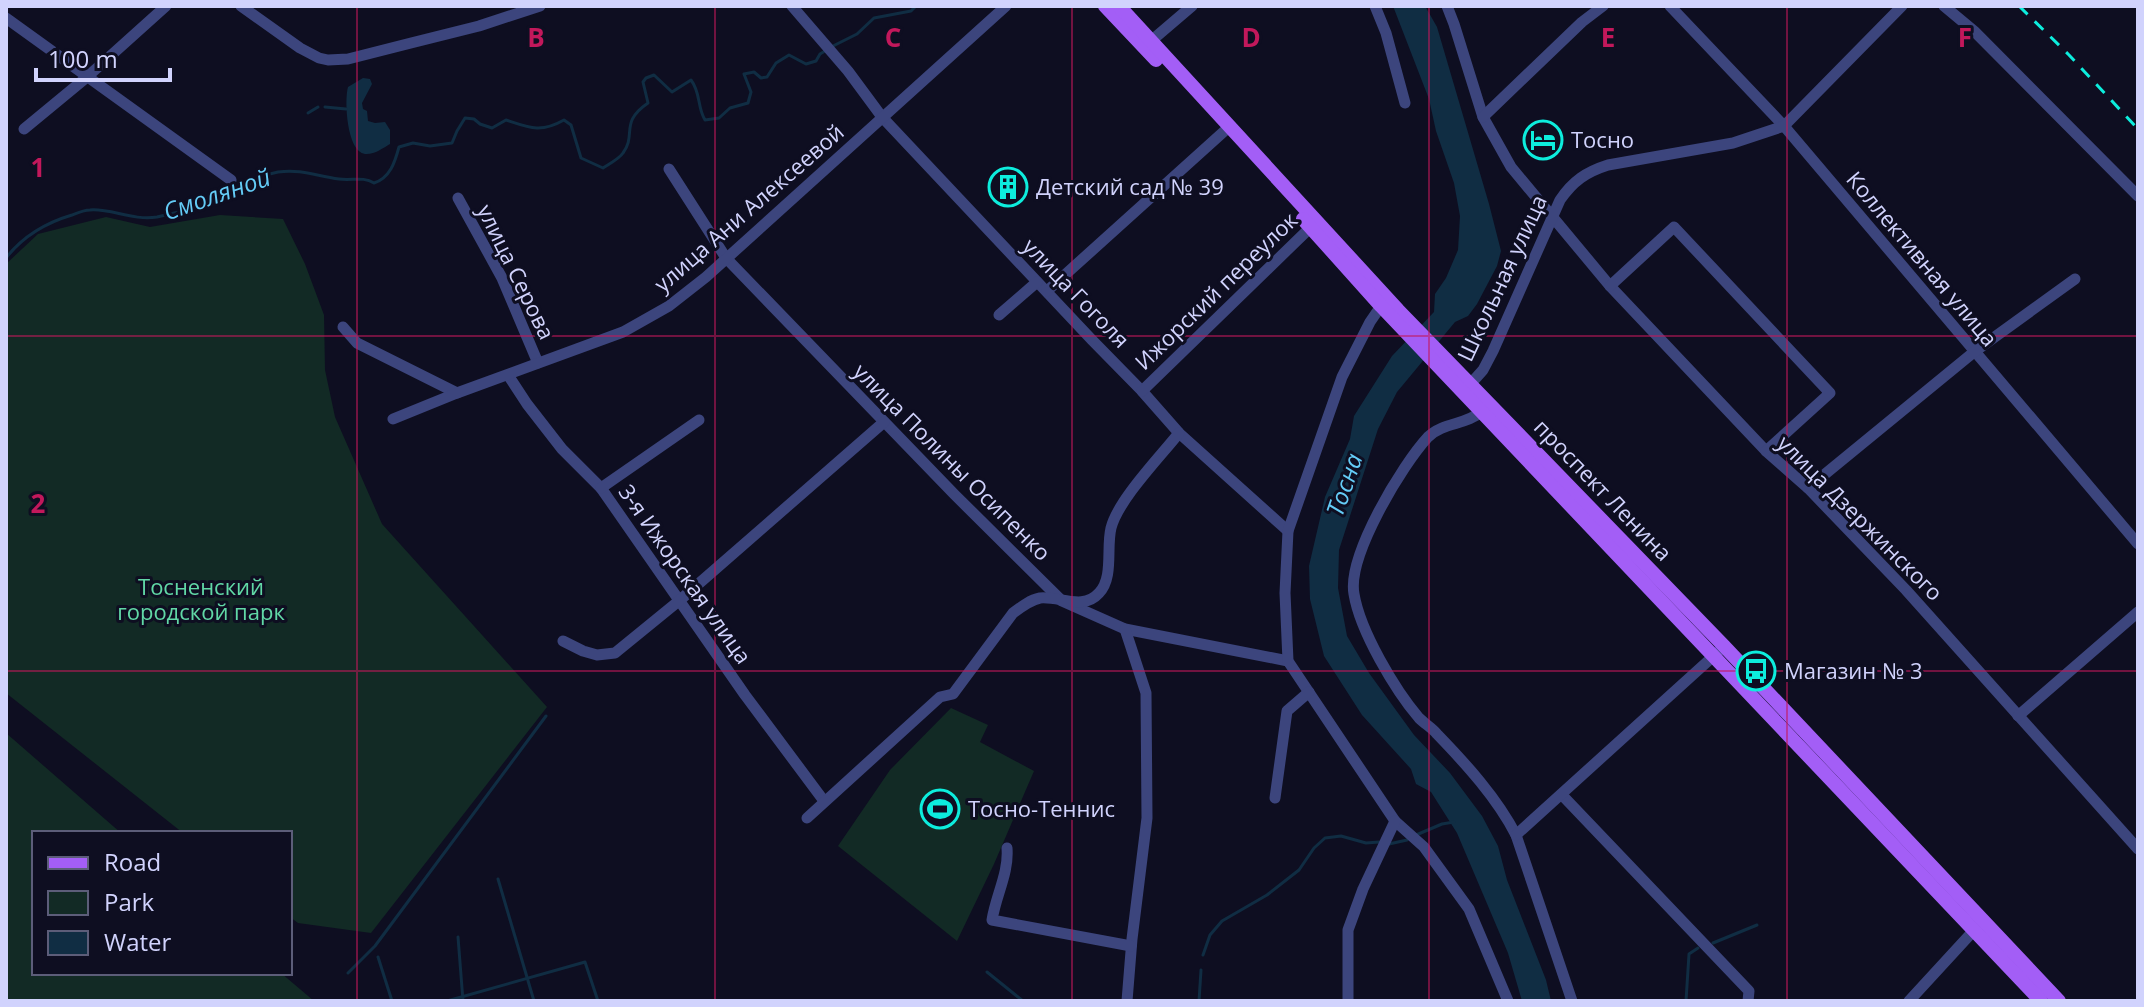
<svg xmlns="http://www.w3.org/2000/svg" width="2144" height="1007" font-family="'Open Sans',sans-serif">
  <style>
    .green { fill: #122a25 }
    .water { fill: #102d43 }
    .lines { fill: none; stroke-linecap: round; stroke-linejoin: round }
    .stream { stroke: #102d43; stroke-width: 3 }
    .minor { stroke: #3c457d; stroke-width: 11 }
    .major { stroke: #a35ef6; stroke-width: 14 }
    .rail { stroke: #0deddd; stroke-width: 3; stroke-dasharray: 12 10; stroke-linecap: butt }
    .grid { fill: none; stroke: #c2185b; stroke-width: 2; stroke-opacity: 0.55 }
    .labels { text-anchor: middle; stroke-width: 6; stroke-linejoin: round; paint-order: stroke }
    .poi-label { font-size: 22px; fill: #d1d3fd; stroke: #0e0e21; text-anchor: start }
    .street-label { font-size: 22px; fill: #d1d3fd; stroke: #0e0e21 }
    .park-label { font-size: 22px; fill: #61d8a6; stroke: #0e0e21 }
    .water-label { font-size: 24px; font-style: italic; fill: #64ccf7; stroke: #0e0e21 }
    .grid-label { font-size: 26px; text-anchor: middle; font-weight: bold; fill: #c2185b; stroke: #0e0e21; stroke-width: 6; stroke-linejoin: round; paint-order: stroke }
  </style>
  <rect width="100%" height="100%" fill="#0e0e21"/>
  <!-- green -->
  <g class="green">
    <polygon points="220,215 283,219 305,264 324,315 325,370 335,417 382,524 547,707 371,933 298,923 290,917 290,833 183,833 6,693 6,264 38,234 106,217 150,227"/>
    <polygon points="951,708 988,725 980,742 1034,771 994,864 957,941 838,846 890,770"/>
    <polygon points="6,733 121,833 34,833 34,973 281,973 314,1001 6,1001"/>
  </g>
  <!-- water -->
  <g class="water">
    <polygon points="1393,6 1425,6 1437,27 1489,204 1501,251 1497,266 1477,304 1468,316 1455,322 1407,380 1397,392 1378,429 1339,550 1338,588 1347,636 1369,673 1414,735 1450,773 1482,816 1498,846 1507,880 1546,980 1551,1001 1522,1001 1508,953 1457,833 1431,792 1416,784 1411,769 1362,715 1324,656 1310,599 1309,566 1325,497 1350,439 1354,416 1392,356 1434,312 1435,294 1446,278 1458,250 1460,216 1454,183 1436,131 1429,99"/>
    <path d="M363,78l7,1 2,5 -10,19 1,6 4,2 1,10 7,2 10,-1 5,8v14c-7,4 -16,11 -25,10 -18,-2 -21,-53 -17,-67z"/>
  </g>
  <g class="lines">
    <!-- stream -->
    <g class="stream">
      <polyline points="831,47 857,34 874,18 911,11 916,6"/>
      <polyline points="325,107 346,109"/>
      <polyline points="308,113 318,107"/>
      <path d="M6,258c17,-22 39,-35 66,-43 5,-2 12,-5 18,-5 20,-2 43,11 67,7 26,-5 53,-14 77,-24 15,-8 26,-18 44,-21 24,-3 38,4 61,7 13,2 24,-3 35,4 16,-5 21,-21 25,-36l14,-4 17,3 22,-3 5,-12 8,-13 9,1 6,5 12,4 14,-8c24,8 35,13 58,0l7,5 10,33 22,10c6,-4 16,-9 20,-15 14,-19 -4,-30 25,-50l-5,-21 3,-4 8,-3 18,17 19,-12c10,13 6,27 14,40l14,-2 11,-10 18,-5 3,-11 -7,-18 10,-2 7,6 6,-1 9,-14 13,-8 17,9 10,-3 4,-7 5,-3"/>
      <polyline points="1416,835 1442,824 1454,822"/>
      <polyline points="1389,844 1407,840"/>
      <polyline points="498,879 534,1001"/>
      <polyline points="458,937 463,1001"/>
      <polyline points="1713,943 1757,925"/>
      <polyline points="1203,955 1210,935 1222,921 1267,895 1299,870 1314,848 1325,838 1341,836 1366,843 1379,842"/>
      <polyline points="378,957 392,1001"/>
      <polyline points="987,972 1023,1001"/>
      <polyline points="348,973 375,946 546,716"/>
      <polyline points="447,1001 585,962 598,1001"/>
      <polyline points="1199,1001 1201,970"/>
      <polyline points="1686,1001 1689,954 1698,948"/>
    </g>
    <!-- minor -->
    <g class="minor">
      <polyline points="241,6 300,48 319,58 328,60 348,59 411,43 479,26 540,6"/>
      <polyline points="792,6 848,71 882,117 1092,340 1142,391 1179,433 1288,531"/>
      <polyline points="1375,6 1386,33 1405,103"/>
      <polyline points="1447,6 1454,24 1483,117 1511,167 1610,286 1766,451 1808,488 1906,590 2138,849"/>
      <polyline points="1670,6 1784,126 2138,544"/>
      <polyline points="1944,6 1974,31 2138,196"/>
      <polyline points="6,18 231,180"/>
      <polyline points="1151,41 1192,6"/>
      <polyline points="1483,117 1582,22 1603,6"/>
      <polyline points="24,129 87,77 166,6"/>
      <polyline points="669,169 726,258 955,495 1062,601 1125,629 1288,661"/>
      <polyline points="458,198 502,278 538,363"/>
      <polyline points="1610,286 1674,227 1830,393 1766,451"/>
      <polyline points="1047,291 1230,126"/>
      <polyline points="1381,306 1370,322 1342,377 1288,531 1285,593 1288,661 1395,821 1424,847 1469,909 1508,1001"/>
      <polyline points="999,315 1037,282"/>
      <polyline points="343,327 357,343 457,393"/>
      <polyline points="508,375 527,404 562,449 601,488 745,695 824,801"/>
      <path d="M1466,389l17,-19 10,-19 67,-151c13,-19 26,-28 48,-35l125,-22 51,-17 118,-120"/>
      <polyline points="1142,391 1314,224"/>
      <path d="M1482,411c-15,14 -39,11 -54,26 -26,28 -81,119 -74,157 6,37 41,96 65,124 6,6 13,10 18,16 29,30 60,64 79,101l56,166"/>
      <polyline points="393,419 457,393 623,332 669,306 706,277 1006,6"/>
      <polyline points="601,488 699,420"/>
      <polyline points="1808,488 1974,352 2075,279"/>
      <polyline points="1125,629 1146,693 1147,818 1132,939 1127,1001"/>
      <polyline points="563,641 583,651 597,655 615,653 680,600 884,422"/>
      <polyline points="2018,716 2138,612"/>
      <polyline points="1562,795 1749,991 1748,1001"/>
      <polyline points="1275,798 1287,711 1309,692"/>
      <path d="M807,818l133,-121 13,-3 60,-81c8,-6 17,-13 27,-15 20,-2 43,13 59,-5 15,-16 7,-45 12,-65 7,-28 49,-71 68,-95"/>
      <polyline points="1516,835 1718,652"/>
      <path d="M1007,848c2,25 -11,47 -15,72l139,26"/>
      <polyline points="1348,1001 1348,930 1363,889 1395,821"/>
      <polyline points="1909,1001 1977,927"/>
    </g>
    <!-- major -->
    <g class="major">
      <polyline points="1105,6 1156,60"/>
      <polyline points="1119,6 1398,310 1724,646 2059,1001"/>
      <polyline points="1303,219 1381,306 2041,1001"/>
    </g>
    <!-- rail -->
    <polyline class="rail" points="2019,6 2069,55 2138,129"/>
  </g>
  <!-- grid -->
  <path class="grid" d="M357,6v995M715,6v995M1072,6v995M1429,6v995M1787,6v995M6,336h2132M6,671h2132"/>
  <!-- icons -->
  <defs>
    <symbol id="hotel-ring" viewBox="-11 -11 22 22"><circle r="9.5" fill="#0e0e21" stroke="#0deddd" stroke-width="1.5"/><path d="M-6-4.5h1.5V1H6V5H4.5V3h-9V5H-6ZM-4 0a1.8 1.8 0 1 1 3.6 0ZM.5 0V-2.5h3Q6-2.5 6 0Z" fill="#0deddd"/></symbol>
    <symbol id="building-ring" viewBox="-11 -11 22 22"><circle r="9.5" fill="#0e0e21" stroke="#0deddd" stroke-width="1.5"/><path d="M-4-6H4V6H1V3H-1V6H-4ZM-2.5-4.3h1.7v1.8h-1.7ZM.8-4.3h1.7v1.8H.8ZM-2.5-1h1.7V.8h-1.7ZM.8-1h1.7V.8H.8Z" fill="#0deddd"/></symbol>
    <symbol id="bus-ring" viewBox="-11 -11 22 22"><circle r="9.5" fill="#0e0e21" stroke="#0deddd" stroke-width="1.5"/><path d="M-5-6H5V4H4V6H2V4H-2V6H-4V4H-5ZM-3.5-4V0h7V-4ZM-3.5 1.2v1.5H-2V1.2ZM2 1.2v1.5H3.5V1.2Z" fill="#0deddd"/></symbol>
    <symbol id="stadium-ring" viewBox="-11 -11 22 22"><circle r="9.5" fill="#0e0e21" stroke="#0deddd" stroke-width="1.5"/><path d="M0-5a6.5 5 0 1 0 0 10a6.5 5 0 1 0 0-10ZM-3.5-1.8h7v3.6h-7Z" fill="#0deddd"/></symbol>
  </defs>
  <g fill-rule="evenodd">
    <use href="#hotel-ring" x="1521" y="118" width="44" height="44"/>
    <use href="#building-ring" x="986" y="165" width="44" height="44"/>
    <use href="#bus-ring" x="1734" y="649" width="44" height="44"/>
    <use href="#stadium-ring" x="918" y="787" width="44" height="44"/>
  </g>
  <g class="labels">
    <!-- poi labels -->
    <g class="poi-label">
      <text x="1571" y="148">Тосно</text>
      <text x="1036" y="195">Детский сад № 39</text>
      <text x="1784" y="679">Магазин № 3</text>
      <text x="968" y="817">Тосно-Теннис</text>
    </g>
    <!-- street labels -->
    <g class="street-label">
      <text transform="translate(749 208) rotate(-41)" y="8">улица Ани Алексеевой</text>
      <text transform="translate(1922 259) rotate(50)" y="8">Коллективная улица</text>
      <text transform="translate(516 272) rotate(64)" y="8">улица Серова</text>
      <text transform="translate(1502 278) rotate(-65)" y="8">Школьная улица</text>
      <text transform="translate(1216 291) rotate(-44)" y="8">Ижорский переулок</text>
      <text transform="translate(1076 293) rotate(46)" y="8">улица Гоголя</text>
      <text transform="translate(952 462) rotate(45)" y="8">улица Полины Осипенко</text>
      <text transform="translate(1603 490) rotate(46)" y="8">проспект Ленина</text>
      <text transform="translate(1860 518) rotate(45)" y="8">улица Дзержинского</text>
      <text transform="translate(685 574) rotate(55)" y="8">3-я Ижорская улица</text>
    </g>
    <!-- park labels -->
    <g class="park-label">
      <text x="201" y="595">Тосненский<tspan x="201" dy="25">городской парк</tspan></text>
    </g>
    <!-- water labels -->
    <g class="water-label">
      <text transform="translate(217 195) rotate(-19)" y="8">Смоляной</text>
      <text transform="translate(1345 485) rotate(-71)" y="8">Тосна</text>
    </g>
  </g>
  <g class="grid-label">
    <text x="536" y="47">B</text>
    <text x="893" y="47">C</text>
    <text x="1251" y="47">D</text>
    <text x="1608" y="47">E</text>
    <text x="1965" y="47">F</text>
    <text x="38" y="177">1</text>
    <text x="38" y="513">2</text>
  </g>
  <!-- border -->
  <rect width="2144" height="1007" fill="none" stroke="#d1d3fd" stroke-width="16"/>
  <!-- legend -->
  <rect x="32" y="831" width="260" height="144" fill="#0e0e21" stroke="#5c5d79" stroke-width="2"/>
  <rect x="48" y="857" width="40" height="12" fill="#a35ef6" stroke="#5c5d79" stroke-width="2"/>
  <text x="104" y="871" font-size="24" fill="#d1d3fd">Road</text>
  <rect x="48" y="891" width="40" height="24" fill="#122a25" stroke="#5c5d79" stroke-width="2"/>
  <text x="104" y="911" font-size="24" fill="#d1d3fd">Park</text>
  <rect x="48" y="931" width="40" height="24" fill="#102d43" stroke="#5c5d79" stroke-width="2"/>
  <text x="104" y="951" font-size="24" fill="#d1d3fd">Water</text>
  <!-- scale -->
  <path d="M36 68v12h134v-12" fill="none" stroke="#d1d3fd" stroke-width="4"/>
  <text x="48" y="68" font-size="24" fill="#d1d3fd" stroke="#0e0e21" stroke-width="6" paint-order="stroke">100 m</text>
</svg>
